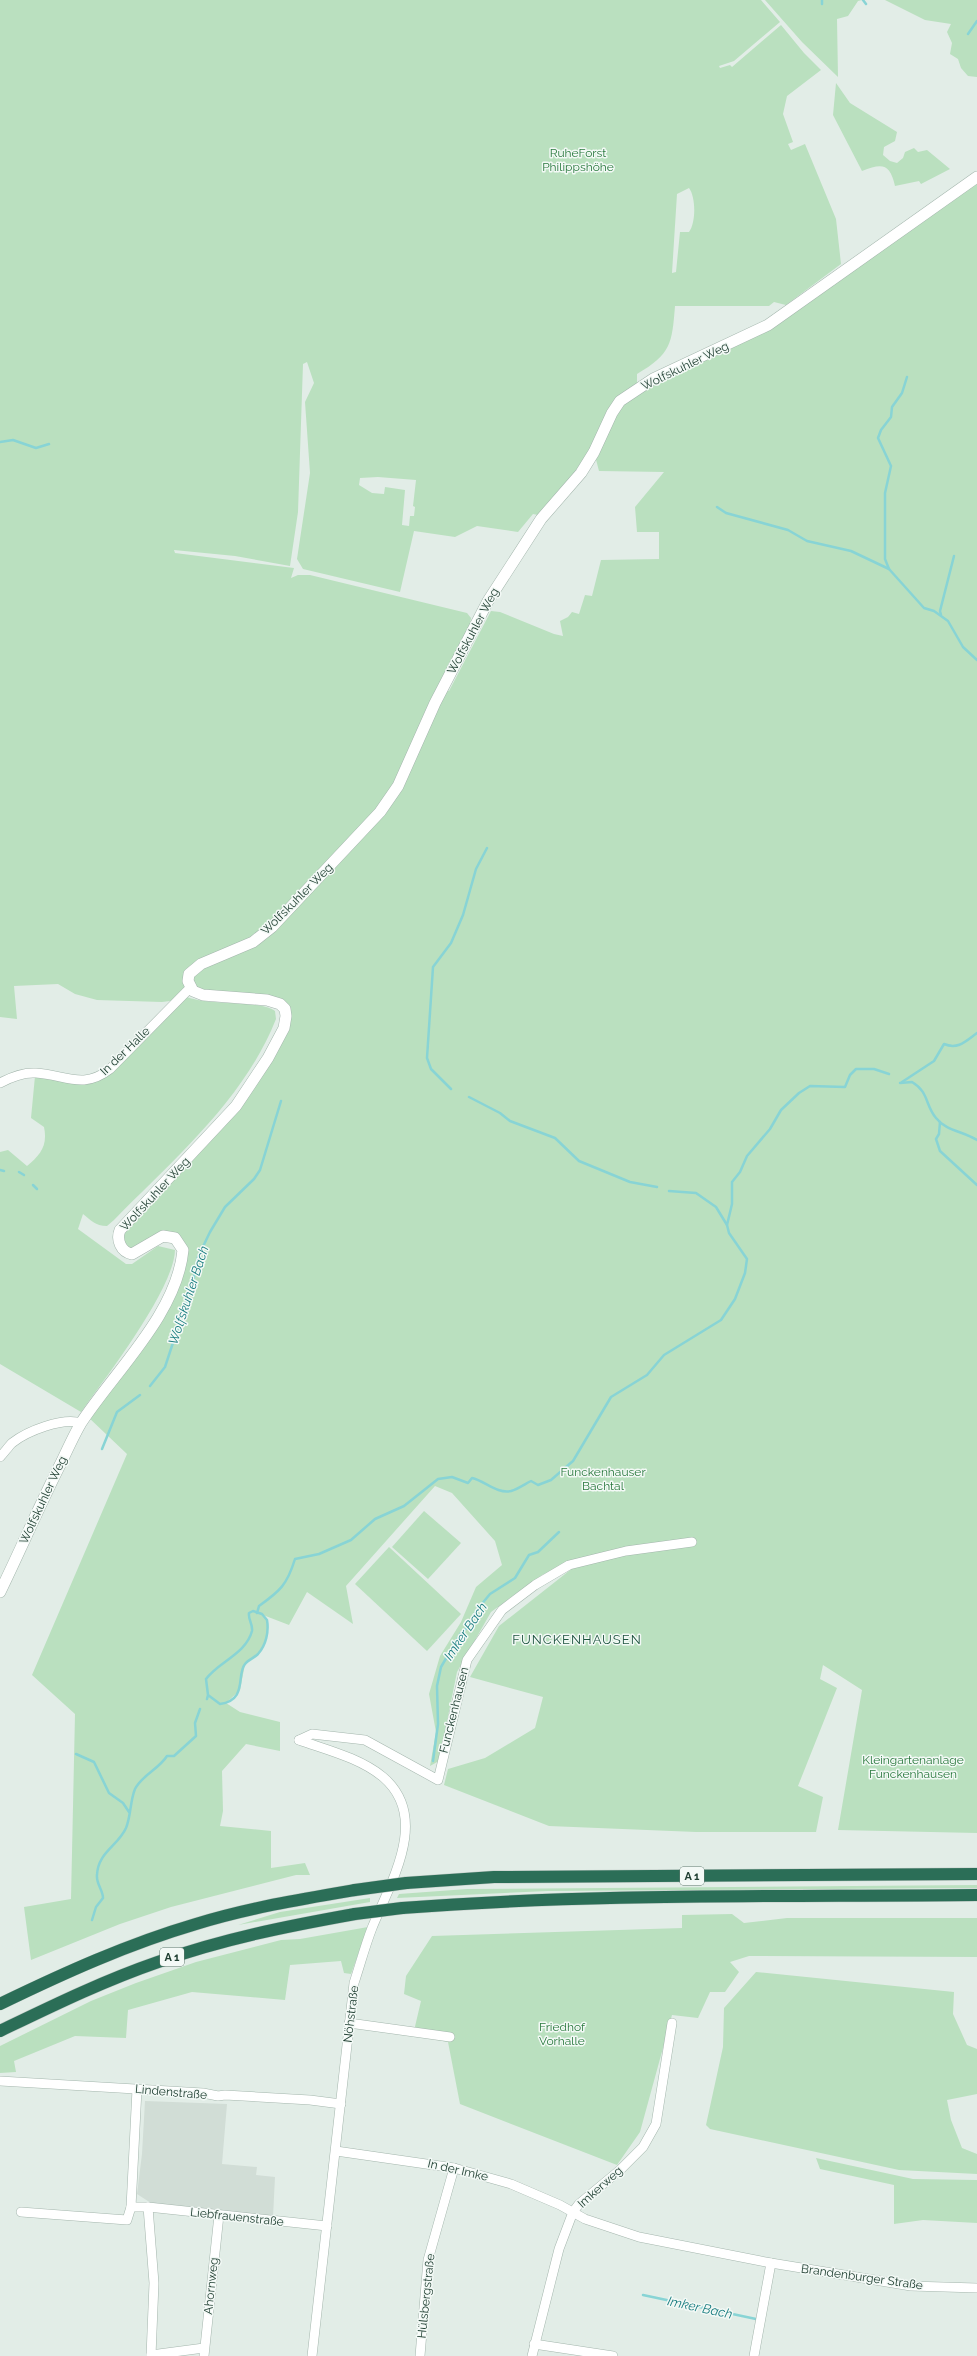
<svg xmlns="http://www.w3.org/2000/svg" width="977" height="2356" font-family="Raleway,sans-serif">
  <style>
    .built { fill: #d1ddd6 }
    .green { fill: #bae0bf; fill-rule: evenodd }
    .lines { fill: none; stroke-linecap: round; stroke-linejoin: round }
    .stream { stroke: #88d4d5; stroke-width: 2.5 }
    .minor-casing { stroke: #a4b6ad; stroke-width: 10 }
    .tertiary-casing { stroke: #a4b6ad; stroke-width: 12 }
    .motorway-casing { stroke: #c1cac6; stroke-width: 13 }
    .minor { stroke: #fff; stroke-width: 9 }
    .tertiary { stroke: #fff; stroke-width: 11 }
    .motorway { stroke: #2b6e57; stroke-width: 12 }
    .motorway-bridge-casing { stroke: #c1cac6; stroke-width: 13; stroke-linecap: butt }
    .motorway-bridge { stroke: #2b6e57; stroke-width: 12 }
    .labels { text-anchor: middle; stroke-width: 3; stroke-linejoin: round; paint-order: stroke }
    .shield { fill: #f3f9f6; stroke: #60786e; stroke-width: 1 }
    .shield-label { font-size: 11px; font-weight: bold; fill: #214033 }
    .park-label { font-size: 12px; fill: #29793d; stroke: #f3f9f6 }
    .street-label { font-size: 12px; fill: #214033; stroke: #f3f9f6 }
    .water-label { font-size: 13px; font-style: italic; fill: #177c7f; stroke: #f3f9f6 }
    .neighbourhood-label { font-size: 13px; letter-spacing: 1px; fill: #1c533e; stroke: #f3f9f6 }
  </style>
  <rect width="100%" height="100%" fill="#e2ede7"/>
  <!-- built -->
  <polygon class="built" points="145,2101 227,2104 222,2164 257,2167 256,2175 275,2177 273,2217 154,2205 137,2194 142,2154"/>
  <!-- green -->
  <g class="green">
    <path d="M0,0h761l19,22 -46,39 -15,5 1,2 10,-3 2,2 49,-42 23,28 17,17 -34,26 -4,18 10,28 -5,2 3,6 14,-6 31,75 5,45 -55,41 -12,-3 -5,4h-94c-3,38 -4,48 -38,68v9c-35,27 -35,50 -57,83 -12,18 -28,33 -42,49l-5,-1 -15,18 -41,-6 -22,11 -41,-6 -14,61 -97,-23 -6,-10 13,-86 -5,-71 9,-19 -7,-21 -4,2 -5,148 -8,54 -55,-10 -61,-6 1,3 119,15 -3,10 7,-3h12l157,38 4,5 -1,6 -31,62 10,5 42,-80 9,1 54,22 9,2 -3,-15 8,-4 4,-5 7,2 6,-19 7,1 9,-36 58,-1v-27h-22l-2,-25 29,-35 -65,-1 -5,-19 11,-27 15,-24 33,-22 115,-54 209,-148v1656l-139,-3 24,-140 -39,-25 -3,14 17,9 -39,98 25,11 -7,35h-120l-147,-6 -105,-41 4,-16 37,-11 50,-30 8,-31 -73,-20 29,-51 75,-59 -7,-4 -25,12 -51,37 -34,60 -18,89 -9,5 6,-34 -7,-38 11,-38 21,-34 15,-35 26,-22 -7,-24 -43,-48 -17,-7 -89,100 7,38 -46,-32 -18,33 -26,-10 4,5 1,15 -10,19 -13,10 -5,26 -14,13 14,9 40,10v29l-34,-7 -24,27 1,40 -3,15 51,5v37l34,-5 5,12h-14l-125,32 -51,17 -89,36 -7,-53 47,-8 4,-185 -43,-39 95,-221 -40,-38c21,-29 112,-141 92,-175 -21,-16 -32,16 -51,12 -10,-7 -12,-18 -5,-28 57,-58 113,-108 152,-180 5,-11 17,-29 7,-39 -10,-10 -70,-8 -89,-15l-2,-4 -13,13 -16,2 -65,-2 -22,-6 -17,-10 -44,2 3,33 -17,-2zM689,188c7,9 7,35 0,44h-9l-4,40 -4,1 5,-79zM378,477l38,3 -3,26 2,1 -1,9h-4l-1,10 -7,-1 3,-35 -20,-3 -1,7 -12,-1 -13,-8 1,-7z"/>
    <polygon points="765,0 862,0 858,1 848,16 837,19 838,77 802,42"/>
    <polygon points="885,0 977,0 977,77 968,76 961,68 958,59 950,54 952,43 947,32 951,24 925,20"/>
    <path d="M836,83l14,20 47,29 -2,9 -11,6 -1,8 7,6 7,2 6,-5 2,-6 9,-4 4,4 9,-2 23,19 -29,15 -2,-3 -24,5c-5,-23 -13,-23 -33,-15l-29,-56z"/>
    <path d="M187,997c23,9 73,3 88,14l1,8c-32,81 -102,140 -162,201l-7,6c-12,0 -16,-6 -24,-12l-5,15 48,35h6l26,-18 17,4c-1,39 -69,127 -94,162l-81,-48v-212l8,-2 19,16c13,-11 21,-20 17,-39l-13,-9 4,-42 59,5z"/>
    <polygon points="424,1511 461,1543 428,1579 392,1547"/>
    <polygon points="389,1547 461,1614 427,1651 355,1584"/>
    <polygon points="977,1885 977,1888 967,1888 548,1891 397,1898 399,1894 467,1889"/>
    <polygon points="370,1898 370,1902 238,1925 280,1912"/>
    <polygon points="732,1914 744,1923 787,1918 977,1918 977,1957 749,1956 730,1962 739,1972 725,1992 710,1992 698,2018 672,2015 640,2132 617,2165 460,2104 448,2042 413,2035 421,2001 404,1994 406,1976 432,1936 682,1928 682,1915"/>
    <polygon points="368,1927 351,1974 344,1973 341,1961 290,1965 285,2000 192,1992 128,2010 126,2038 75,2036 14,2061 16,2072 0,2073 0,2046 91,2001 136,1983 196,1962 281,1940 300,1939"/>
    <polygon points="756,1972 954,1992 953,2014 967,2045 977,2049 977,2094 947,2100 951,2120 962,2148 977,2154 977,2174 899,2170 710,2129 706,2125 723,2047 724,2008"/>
    <polygon points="816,2158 913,2179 977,2180 977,2223 923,2220 894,2224 894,2185 820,2169"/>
  </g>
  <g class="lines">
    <!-- stream -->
    <g class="stream">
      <polyline points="863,0 866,4"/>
      <polyline points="822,4 822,0"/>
      <polyline points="968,34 977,21"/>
      <polyline points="907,377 902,393 892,407 891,417 881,430 878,438 891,466 885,493 885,559 889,569 924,608 934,611 948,621 963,647 977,660"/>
      <polyline points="0,442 13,440 36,448 49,444"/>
      <polyline points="717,507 726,513 788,530 807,541 851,551 889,569"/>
      <polyline points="941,615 940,611 954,556"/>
      <path d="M902,1082l32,-21 10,-17c14,6 22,-3 33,-11"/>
      <path d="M900,1083l12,-1c17,10 13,23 24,36 10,13 27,13 41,22"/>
      <polyline points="451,1089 431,1069 427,1058 433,967 451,943 463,915 476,869 487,848"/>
      <polyline points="469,1097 500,1113 510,1121 555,1138 579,1161 630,1182 657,1187"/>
      <polyline points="940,1122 939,1134 936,1139 940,1151 977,1185"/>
      <polyline points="0,1170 4,1171"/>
      <polyline points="19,1172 24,1175"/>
      <polyline points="33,1185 37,1189"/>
      <polyline points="669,1191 696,1193 716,1207 727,1225"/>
      <polyline points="150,1386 165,1367 193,1282 198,1257 210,1232 225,1207 254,1179 260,1170 281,1101"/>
      <polyline points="102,1449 117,1412 140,1395"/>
      <path d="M257,1613l2,-7c21,-15 28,-21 36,-47l24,-5 32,-14 24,-21 29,-13 34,-27 14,-2 16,6 4,-5c13,3 25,16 39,13 7,-2 14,-7 20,-10l7,4 13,-5 22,-19 38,-64 36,-22 17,-20 57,-35 14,-21 10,-26 2,-14 -18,-26 -2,-8 5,-21v-22l8,-10 7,-16 23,-27 11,-19 18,-17 11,-7 35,1 5,-12 6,-6h18l15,5"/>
      <path d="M207,1699l1,-4 12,9c28,-4 16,-29 25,-40 3,-4 9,-6 13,-10 8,-9 11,-22 9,-34l-5,-6 -9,-3 -4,2c-1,7 4,11 3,18 -6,23 -34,31 -46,48l2,16"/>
      <polyline points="76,1754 94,1762 109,1793 123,1803 129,1812"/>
      <polyline points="433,1761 438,1724 437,1686 441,1667 461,1633 468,1627 476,1611 490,1594 515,1578 529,1555 538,1552 559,1532"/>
      <path d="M92,1920l4,-13 7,-9c0,-8 -7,-14 -6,-23 1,-23 21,-29 29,-47 5,-12 4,-27 9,-39 7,-14 24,-20 32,-33h7l22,-20 -1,-13 5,-14"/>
      <polyline points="643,2295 756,2319"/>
    </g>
    <defs>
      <g id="minor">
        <path d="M0,1083c11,-6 23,-11 36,-10 30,2 47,17 74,-4l81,-82"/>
        <path d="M0,1457c4,-4 8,-10 12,-14 15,-12 51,-26 69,-20"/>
        <path d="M299,1740c28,10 61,18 84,37 48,41 7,106 -11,151 -7,18 -12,37 -18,55l-42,373"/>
        <polyline points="299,1740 312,1734 365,1740 438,1780 467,1660 502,1610 535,1585 569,1565 626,1551 692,1542"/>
        <polyline points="349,2023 450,2037"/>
        <polyline points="0,2081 203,2093 218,2096 225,2095 310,2100 341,2104"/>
        <polyline points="336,2151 454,2168 511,2184 560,2205 585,2219 639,2237 771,2263 911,2286 977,2288"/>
        <polyline points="131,2207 137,2089"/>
        <polyline points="148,2207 154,2283 151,2356"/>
        <polyline points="21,2212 127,2220 131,2207 148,2207 327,2226"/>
        <polyline points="534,2344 613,2356"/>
        <polyline points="151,2355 204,2348"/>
        <polyline points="204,2356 219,2215"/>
        <polyline points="420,2356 428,2260 454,2168"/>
        <polyline points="532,2356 559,2249 573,2212 579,2204 620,2170 643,2147 656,2124 672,2023"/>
        <polyline points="754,2356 771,2263"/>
      </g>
      <path id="tertiary" d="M0,1592c21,-43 40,-88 62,-131 6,-13 12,-26 19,-38 33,-51 96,-109 102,-173l-8,-12 -12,-2 -31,18c-11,-2 -16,-14 -12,-24l116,-124 32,-48 16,-30 2,-12 -1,-7 -5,-5 -13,-4 -64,-5 -10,-4 -5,-10 1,-7 12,-10 52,-22 19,-15 108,-115 18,-26 37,-83 53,-102 53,-82 40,-46 13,-21 18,-39 8,-12 33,-22 115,-54 209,-148"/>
      <g id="motorway">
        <polyline points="406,1883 494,1877 977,1874"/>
        <path d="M402,1908c191,-15 383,-11 575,-13"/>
        <path d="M0,2004c64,-31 128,-60 196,-80 52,-16 106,-25 159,-34"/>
        <path d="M0,2031c52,-25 103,-50 158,-69 64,-23 130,-36 197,-48"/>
      </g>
    </defs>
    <!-- minor casing -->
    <use href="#minor" class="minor-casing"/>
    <!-- tertiary casing -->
    <use href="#tertiary" class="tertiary-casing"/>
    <!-- motorway casing -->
    <use href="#motorway" class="motorway-casing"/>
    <!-- minor -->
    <use href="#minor" class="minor"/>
    <!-- tertiary -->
    <use href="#tertiary" class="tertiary"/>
    <!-- motorway -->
    <use href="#motorway" class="motorway"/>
    <defs>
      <g id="motorway-bridge">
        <polyline points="355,1890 406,1883"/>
        <polyline points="355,1914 402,1908"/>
      </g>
    </defs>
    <!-- motorway-bridge casing -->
    <use href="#motorway-bridge" class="motorway-bridge-casing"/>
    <!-- motorway-bridge -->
    <use href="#motorway-bridge" class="motorway-bridge"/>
  </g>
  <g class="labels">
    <!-- shield labels -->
    <g class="shield">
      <rect x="680" y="1867" width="24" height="18" rx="3"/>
      <rect x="160" y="1948" width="24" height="18" rx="3"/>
    </g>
    <g class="shield-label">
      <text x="692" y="1880">A 1</text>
      <text x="172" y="1961">A 1</text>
    </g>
    <!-- park labels -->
    <g class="park-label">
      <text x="578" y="157">RuheForst<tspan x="578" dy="14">Philippshöhe</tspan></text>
      <text x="603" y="1476">Funckenhauser<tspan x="603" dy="14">Bachtal</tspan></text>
      <text x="913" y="1764">Kleingartenanlage<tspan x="913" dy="14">Funckenhausen</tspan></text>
      <text x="562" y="2031">Friedhof<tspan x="562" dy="14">Vorhalle</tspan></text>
    </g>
    <!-- street labels -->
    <g class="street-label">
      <text transform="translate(685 366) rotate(-26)" y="4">Wolfskuhler Weg</text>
      <text transform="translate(473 631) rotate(-62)" y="4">Wolfskuhler Weg</text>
      <text transform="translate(297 899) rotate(-45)" y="4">Wolfskuhler Weg</text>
      <text transform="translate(125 1051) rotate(-44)" y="4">In der Halle</text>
      <text transform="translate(155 1194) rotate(-47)" y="4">Wolfskuhler Weg</text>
      <text transform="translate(43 1500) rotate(-65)" y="4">Wolfskuhler Weg</text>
      <text transform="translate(454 1710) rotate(-76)" y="4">Funckenhausen</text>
      <text transform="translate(351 2014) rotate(-83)" y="4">Nöhstraße</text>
      <text transform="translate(171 2092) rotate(5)" y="4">Lindenstraße</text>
      <text transform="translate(458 2170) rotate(13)" y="4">In der Imke</text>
      <text transform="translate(600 2187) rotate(-42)" y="4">Imkerweg</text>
      <text transform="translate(237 2217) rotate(6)" y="4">Liebfrauenstraße</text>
      <text transform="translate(862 2277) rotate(8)" y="4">Brandenburger Straße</text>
      <text transform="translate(211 2286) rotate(-84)" y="4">Ahornweg</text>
      <text transform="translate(426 2296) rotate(-84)" y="4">Hülsbergstraße</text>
    </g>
    <!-- water labels -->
    <g class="water-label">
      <text transform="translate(188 1295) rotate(-72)" y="5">Wolfskuhler Bach</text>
      <text transform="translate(465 1631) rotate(-56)" y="5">Imker Bach</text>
      <text transform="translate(700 2307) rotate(12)" y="5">Imker Bach</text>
    </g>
    <!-- neighbourhood labels -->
    <g class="neighbourhood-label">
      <text x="577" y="1644">FUNCKENHAUSEN</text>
    </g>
  </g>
</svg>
